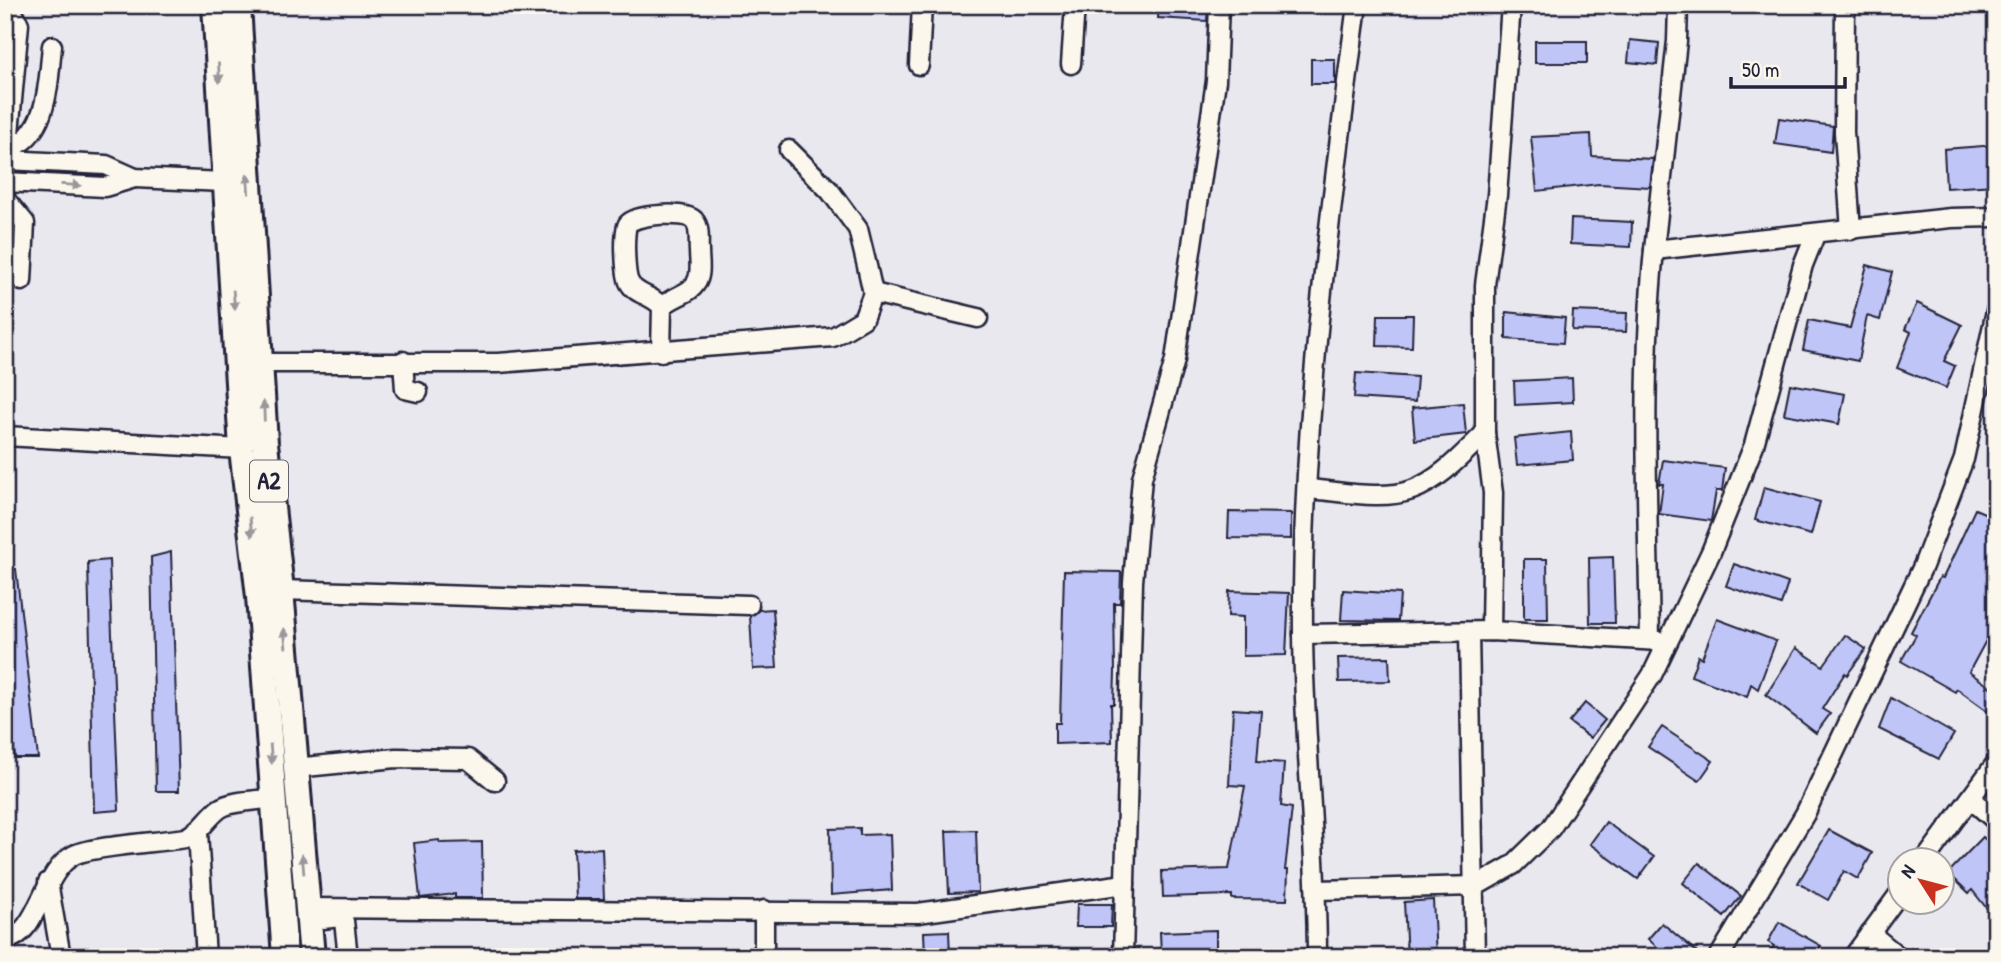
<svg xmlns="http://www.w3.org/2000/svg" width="2001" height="962" font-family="'Patrick Hand',sans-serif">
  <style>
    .building { fill: #bfc5f7; stroke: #22223b; stroke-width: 2 }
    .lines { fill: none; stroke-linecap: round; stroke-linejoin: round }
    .minor-casing { stroke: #22223b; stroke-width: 23 }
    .highway-casing { stroke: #22223b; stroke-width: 30 }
    .minor { stroke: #fbf7ec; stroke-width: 18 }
    .highway { stroke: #fbf7ec; stroke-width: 24 }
    .oneway { fill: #99979c }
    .labels { text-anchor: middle; stroke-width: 5; stroke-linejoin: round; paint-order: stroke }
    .shield { fill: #fbf7ec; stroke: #636270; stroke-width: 2 }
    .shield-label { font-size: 24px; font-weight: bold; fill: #22223b }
  </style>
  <rect width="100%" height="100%" fill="#e9e8ef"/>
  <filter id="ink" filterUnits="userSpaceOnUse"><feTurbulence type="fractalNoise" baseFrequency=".0143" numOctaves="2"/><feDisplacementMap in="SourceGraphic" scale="14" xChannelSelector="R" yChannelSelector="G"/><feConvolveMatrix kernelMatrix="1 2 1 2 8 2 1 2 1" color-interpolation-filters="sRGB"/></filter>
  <g filter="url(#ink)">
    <!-- building -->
    <g class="building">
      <polygon points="1159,5 1208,5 1207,21 1158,18"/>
      <polygon points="1630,40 1659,43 1657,65 1628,62"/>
      <rect x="1535" y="41" width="52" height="22"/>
      <rect x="1311" y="59" width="24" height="25"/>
      <polygon points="1779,118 1833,126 1831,152 1775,144"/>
      <polygon points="1591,134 1592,156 1653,159 1650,187 1599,184 1537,191 1531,137"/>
      <polygon points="1996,145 1996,185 1946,188 1944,149"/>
      <polygon points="1571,219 1632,222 1631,247 1570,244"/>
      <polygon points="1867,265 1892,272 1880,320 1867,316 1858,361 1803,350 1809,320 1850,328"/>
      <polygon points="1917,303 1962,325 1944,361 1955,366 1946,388 1897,368 1911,332 1905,329"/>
      <polygon points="1573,311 1627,313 1626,332 1572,330"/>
      <polygon points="1506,312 1565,318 1563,343 1506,339"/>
      <polygon points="1378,315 1413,315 1412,347 1377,346"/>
      <polygon points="1356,373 1417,377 1415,402 1354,398"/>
      <polygon points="1572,378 1573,402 1515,405 1514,381"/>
      <polygon points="1790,384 1845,394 1839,424 1784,414"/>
      <polygon points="1463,403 1466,434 1415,440 1412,408"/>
      <polygon points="1571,432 1573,460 1517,465 1514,438"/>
      <polygon points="1663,460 1725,468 1722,491 1716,491 1711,521 1659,514 1663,484 1659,484"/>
      <polygon points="1764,487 1820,502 1811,535 1755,520"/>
      <polygon points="1975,509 1996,518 1996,622 1969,672 1996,691 1996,717 1957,689 1955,692 1901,661 1916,635 1911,632 1940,577 1943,578"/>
      <polygon points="1229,512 1291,513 1291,539 1228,538"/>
      <polygon points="171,552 179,791 156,791 151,557"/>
      <polygon points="1613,557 1615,623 1590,623 1589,558"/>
      <polygon points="1524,559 1547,559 1548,619 1524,619"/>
      <polygon points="109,560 119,810 94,812 88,562"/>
      <polygon points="1734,564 1788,583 1781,605 1726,586"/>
      <polygon points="16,569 38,758 15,758 5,673 5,571"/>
      <polygon points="1064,571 1121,572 1120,603 1114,603 1115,672 1114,704 1111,704 1112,742 1055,744 1055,723 1060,723"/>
      <polygon points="1343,590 1400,594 1398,621 1341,620"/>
      <polygon points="1229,591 1289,593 1286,655 1243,656 1243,617 1228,616"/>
      <polygon points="773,609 777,668 753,669 750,616 759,610"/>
      <polygon points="1717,619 1776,641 1758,689 1751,684 1747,697 1691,676 1698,656 1702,658"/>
      <polygon points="1845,635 1866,649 1847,675 1845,673 1822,709 1830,714 1816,733 1766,695 1796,648 1823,666"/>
      <polygon points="1389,657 1390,681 1339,682 1338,658"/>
      <polygon points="1891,698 1954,734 1939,759 1879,729"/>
      <polygon points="1585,703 1605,720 1590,738 1569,722"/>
      <polygon points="1233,709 1261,711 1257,761 1284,763 1281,806 1292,808 1285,870 1288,870 1287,900 1232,899 1232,895 1163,897 1162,871 1229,869 1245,786 1229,785"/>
      <polygon points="1662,727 1713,761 1699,781 1648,747"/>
      <polygon points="1606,822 1654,857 1638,879 1590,844"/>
      <polygon points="860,828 860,835 890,834 892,890 831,895 830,829"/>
      <polygon points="976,830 978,892 949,893 946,831"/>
      <polygon points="1829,830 1872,853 1858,879 1844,871 1828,900 1798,883"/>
      <polygon points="1983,837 1996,849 1996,920 1972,890 1969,893 1948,873"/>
      <polygon points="439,840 440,843 482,842 483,898 455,898 455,894 420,898 414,843"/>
      <polygon points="602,848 604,899 575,899 573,850"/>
      <polygon points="1699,863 1741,896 1724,917 1683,883"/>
      <polygon points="1433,900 1436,957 1407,957 1404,902"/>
      <polygon points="1077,904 1112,904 1111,927 1076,927"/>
      <polygon points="1779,922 1821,946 1815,957 1767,957 1774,946 1768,942"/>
      <polygon points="1662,923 1703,957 1668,957 1648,939"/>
      <polygon points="1216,930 1216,954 1161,955 1160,932"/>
      <polygon points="949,931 950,957 925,957 924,932"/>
    </g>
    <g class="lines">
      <defs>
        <g id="minor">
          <polyline points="1678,5 1677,41 1654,250 1951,218 1996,217"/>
          <polyline points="1845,5 1844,132 1851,230"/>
          <polyline points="1071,64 1075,5"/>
          <polyline points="919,65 922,5"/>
          <path d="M8,149c41,-14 40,-67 44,-103"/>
          <polyline points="7,160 106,165 135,178 224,182"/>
          <polyline points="5,177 19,24 9,5"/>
          <polyline points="5,182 105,187 135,178"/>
          <polyline points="5,199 25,223 22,281"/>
          <polyline points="873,293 978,318"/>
          <path d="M661,352l1,-45c-9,-12 -27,-12 -33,-25 -4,-9 -6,-51 -1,-58 8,-10 57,-13 66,-4 7,8 4,22 5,31 0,10 3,23 -3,32 -7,12 -24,13 -34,24"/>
          <polyline points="403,361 405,389 418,392"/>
          <polyline points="262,363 498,363 833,337 863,319 873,293 867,266 858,229 830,191 789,150"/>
          <polyline points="5,436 242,449"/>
          <path d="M1308,489c31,2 74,12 104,1 28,-10 52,-37 73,-57"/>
          <polyline points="281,590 749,605"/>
          <polyline points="1491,631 1493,493 1485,433 1485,285 1497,195 1511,5"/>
          <polyline points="1469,633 1475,957"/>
          <polyline points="1303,634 1491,631 1659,641"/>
          <path d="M1650,640c-2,-130 -9,-260 4,-390"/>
          <polyline points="295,768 396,758 468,759 495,781"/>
          <polyline points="1971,799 1996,821"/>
          <polyline points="198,833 206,957"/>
          <polyline points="1925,860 1996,763"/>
          <polyline points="48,882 61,957"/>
          <polyline points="1317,890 1476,886 1513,865 1551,828 1652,675 1711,552 1754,445 1803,265 1815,235"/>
          <polyline points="307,908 918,913 1125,884"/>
          <polyline points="323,919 340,917 344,921 348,957"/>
          <polyline points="1870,933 1899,957"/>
          <path d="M5,940c34,-5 37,-69 69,-85 19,-9 87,-13 112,-17 16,-7 20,-19 33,-29 13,-9 40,-8 56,-11"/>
          <polyline points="764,957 764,910"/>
          <polyline points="1123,957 1133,582 1142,478 1175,360 1216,81 1219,5"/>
          <path d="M1317,957c0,-108 -13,-216 -14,-323 -2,-211 27,-421 54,-629"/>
          <polyline points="1719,957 1805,814 1923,566 1964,459 1996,311"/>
          <polyline points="1853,957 1899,894"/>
        </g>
        <g id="highway">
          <polyline points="215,5 242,449 259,597 285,957"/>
          <polyline points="238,5 265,443 281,590 312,957"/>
        </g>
      </defs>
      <!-- minor casing -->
      <use href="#minor" class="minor-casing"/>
      <!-- highway casing -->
      <use href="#highway" class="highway-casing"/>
      <!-- minor -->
      <use href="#minor" class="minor"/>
      <!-- highway -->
      <use href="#highway" class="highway"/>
    </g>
    <!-- one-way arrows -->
    <defs><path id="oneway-solid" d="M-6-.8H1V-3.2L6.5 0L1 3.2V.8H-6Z" transform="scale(1.75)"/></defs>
    <g class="oneway">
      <use href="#oneway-solid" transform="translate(219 73) rotate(87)"/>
      <use href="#oneway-solid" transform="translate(248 184) rotate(-94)"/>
      <use href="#oneway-solid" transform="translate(71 185) rotate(3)"/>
      <use href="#oneway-solid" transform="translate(234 300) rotate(85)"/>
      <use href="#oneway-solid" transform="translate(264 411) rotate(-92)"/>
      <use href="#oneway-solid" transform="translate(251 527) rotate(84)"/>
      <use href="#oneway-solid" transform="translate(285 638) rotate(-95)"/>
      <use href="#oneway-solid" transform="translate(271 754) rotate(85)"/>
      <use href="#oneway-solid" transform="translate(303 864) rotate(-95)"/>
    </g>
  </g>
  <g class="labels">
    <!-- shield labels -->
    <rect class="shield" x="250" y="460.5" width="38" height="41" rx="5"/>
    <g class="shield-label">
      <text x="269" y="489">A2</text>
    </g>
  </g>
  <!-- margin -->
  <rect width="2001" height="962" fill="none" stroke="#fbf7ec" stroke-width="28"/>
  <rect x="14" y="14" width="1973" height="934" fill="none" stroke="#22223b" stroke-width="2.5" filter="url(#ink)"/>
  <!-- north arrow -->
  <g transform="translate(1921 881) rotate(306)"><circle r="33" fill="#fbf7ec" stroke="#a4a2a5" stroke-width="2"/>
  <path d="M0-5L12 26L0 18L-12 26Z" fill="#c8321e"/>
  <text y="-10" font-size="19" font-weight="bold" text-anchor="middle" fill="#22223b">N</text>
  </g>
  <!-- scale -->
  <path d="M1731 77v10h114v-10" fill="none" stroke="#22223b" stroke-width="3.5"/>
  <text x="1742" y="77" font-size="21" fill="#22223b" stroke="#fbf7ec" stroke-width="5" paint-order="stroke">50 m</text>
</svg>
